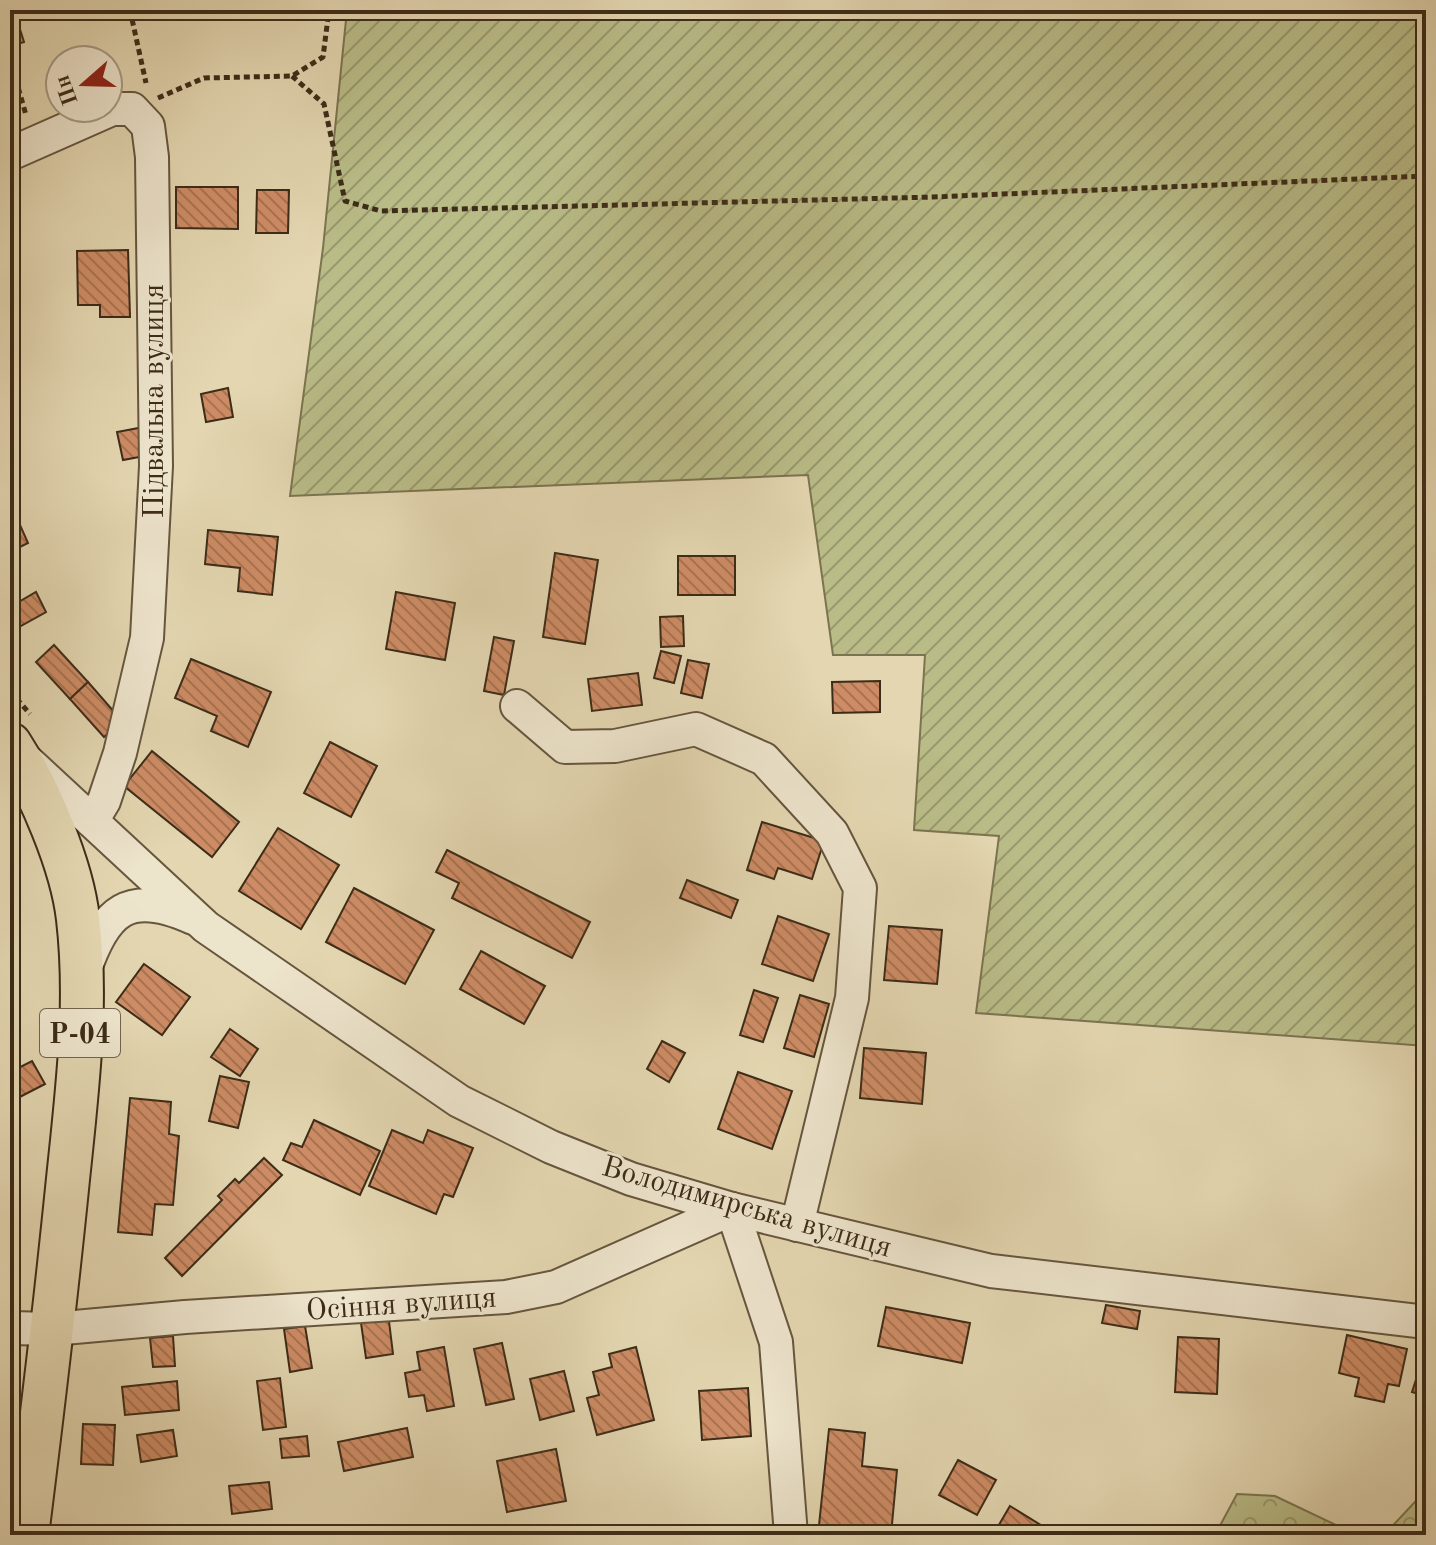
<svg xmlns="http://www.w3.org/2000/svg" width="1436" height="1545" font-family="'Old Standard TT',serif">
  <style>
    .forest { fill: url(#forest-crowns); stroke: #7b7450; stroke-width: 2 }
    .garden { fill: url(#garden-furrows); stroke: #7b7450; stroke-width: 2 }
    .building { fill: url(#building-back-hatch); stroke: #3d2c18; stroke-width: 2 }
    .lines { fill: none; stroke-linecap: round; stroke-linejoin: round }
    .minor-casing { stroke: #66563e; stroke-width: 36 }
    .major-casing { stroke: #3d2c18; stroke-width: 46 }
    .path { stroke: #3d2c18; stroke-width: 5; stroke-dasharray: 6 4; stroke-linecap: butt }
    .minor { stroke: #ede4cc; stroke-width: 32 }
    .major { stroke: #e3d6b0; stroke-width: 42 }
    .labels { text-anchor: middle; stroke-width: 6; stroke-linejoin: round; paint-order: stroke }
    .shield { fill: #ede4cc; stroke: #72634e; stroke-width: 2 }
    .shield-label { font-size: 28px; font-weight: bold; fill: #3d2c18 }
    .street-label { font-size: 30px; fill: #3d2c18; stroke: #ede4cc }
  </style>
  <defs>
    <pattern id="forest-crowns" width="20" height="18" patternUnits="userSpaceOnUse" patternTransform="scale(2)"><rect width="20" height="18" fill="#b9bc87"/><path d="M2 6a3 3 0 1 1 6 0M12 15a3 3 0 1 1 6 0" fill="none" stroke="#98996d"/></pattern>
    <pattern id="garden-furrows" width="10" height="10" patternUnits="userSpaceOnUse" patternTransform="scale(2)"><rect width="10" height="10" fill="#b9bc87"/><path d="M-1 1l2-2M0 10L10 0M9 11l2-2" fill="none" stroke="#98996d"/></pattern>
    <pattern id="building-back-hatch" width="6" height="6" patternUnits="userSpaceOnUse" patternTransform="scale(2)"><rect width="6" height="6" fill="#cd8c65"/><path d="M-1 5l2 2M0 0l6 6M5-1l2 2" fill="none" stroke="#a87352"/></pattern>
  </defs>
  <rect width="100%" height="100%" fill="#e3d6b0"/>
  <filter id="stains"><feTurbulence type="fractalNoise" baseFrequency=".0025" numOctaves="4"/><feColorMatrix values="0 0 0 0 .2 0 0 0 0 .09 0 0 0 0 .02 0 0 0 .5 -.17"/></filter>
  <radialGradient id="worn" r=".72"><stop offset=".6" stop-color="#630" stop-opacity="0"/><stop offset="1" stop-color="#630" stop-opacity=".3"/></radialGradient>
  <!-- forest -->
  <g class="forest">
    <polygon points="1426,1490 1426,1535 1384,1535"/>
    <polygon points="1237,1494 1275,1496 1357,1535 1215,1535"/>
  </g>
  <!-- garden -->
  <polygon class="garden" points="347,10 1426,10 1426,1046 976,1013 999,836 914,830 925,655 833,655 808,475 290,496 323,248"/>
  <!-- building -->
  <g class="building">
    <polygon points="10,10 14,10 24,42 10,46"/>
    <polygon points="176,187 238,187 238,229 176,228"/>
    <polygon points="257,190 289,190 288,233 256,233"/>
    <polygon points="128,250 130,317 100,317 100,305 78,305 77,251"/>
    <polygon points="228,388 233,417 206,422 201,394"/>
    <polygon points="144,427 150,455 123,460 117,432"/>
    <polygon points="12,507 28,543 10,552 10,508"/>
    <polygon points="208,530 278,537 272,595 238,591 240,568 205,564"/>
    <polygon points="555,553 598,560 585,644 543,637"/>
    <rect x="678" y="556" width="57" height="39"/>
    <polygon points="36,592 46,612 10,632 10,607"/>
    <polygon points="396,592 455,603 445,660 386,649"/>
    <polygon points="683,616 684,646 661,647 660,617"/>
    <polygon points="494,637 514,641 504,695 484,691"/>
    <polygon points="54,645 88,682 70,699 36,662"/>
    <polygon points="661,651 681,656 674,683 654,678"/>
    <polygon points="191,659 271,692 248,747 211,731 217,716 175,698"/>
    <polygon points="688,660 709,664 702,698 681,693"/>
    <polygon points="638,673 642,705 592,711 588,679"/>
    <polygon points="880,681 880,712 833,713 832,682"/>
    <polygon points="88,682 122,721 104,737 70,699"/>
    <polygon points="330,742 377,766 351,817 304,793"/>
    <polygon points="152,751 239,822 212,857 124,786"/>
    <polygon points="762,822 824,841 812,879 778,868 774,879 747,870"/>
    <polygon points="278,828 339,865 301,929 239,891"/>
    <polygon points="447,850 590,922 572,958 452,898 459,883 436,872"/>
    <polygon points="687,880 738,900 731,918 680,898"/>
    <polygon points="354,888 434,930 405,984 326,942"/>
    <polygon points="778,916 829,934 813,981 762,964"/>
    <polygon points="889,926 942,930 937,984 884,980"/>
    <polygon points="481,951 545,986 524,1024 460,989"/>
    <polygon points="144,964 190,997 162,1035 116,1002"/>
    <polygon points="754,990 778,998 763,1042 740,1035"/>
    <polygon points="800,995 829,1004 814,1057 784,1048"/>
    <polygon points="230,1029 258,1049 240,1076 211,1057"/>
    <polygon points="662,1041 685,1053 669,1082 647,1069"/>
    <polygon points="864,1048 926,1053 922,1104 860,1098"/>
    <polygon points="32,1061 45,1084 10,1102 10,1072"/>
    <polygon points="738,1072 792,1091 772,1149 718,1129"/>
    <polygon points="220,1076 249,1082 238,1128 209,1121"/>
    <polygon points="130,1098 171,1102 169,1134 179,1136 173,1205 155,1204 152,1235 118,1232"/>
    <polygon points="314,1120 380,1151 360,1195 283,1160 291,1143 302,1147"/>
    <polygon points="392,1130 423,1143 428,1130 473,1148 453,1197 444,1194 436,1214 369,1186"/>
    <polygon points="264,1158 282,1175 182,1276 165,1258 222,1200 218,1196 235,1179 239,1183"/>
    <polygon points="1106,1305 1140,1311 1137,1329 1102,1323"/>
    <polygon points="886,1307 970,1323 962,1363 878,1346"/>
    <polygon points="388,1313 393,1354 366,1358 360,1316"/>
    <polygon points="305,1326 312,1368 290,1372 284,1329"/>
    <polygon points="1347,1335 1407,1349 1399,1386 1388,1384 1384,1402 1355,1396 1359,1378 1339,1373"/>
    <polygon points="173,1336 175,1366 153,1367 150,1338"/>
    <polygon points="1178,1337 1219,1339 1217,1394 1175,1392"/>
    <polygon points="502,1343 514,1399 486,1405 474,1349"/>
    <polygon points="444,1347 454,1406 427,1411 424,1395 409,1397 405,1373 420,1370 417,1352"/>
    <polygon points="636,1347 654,1420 597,1435 587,1398 599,1395 593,1372 612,1367 609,1354"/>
    <polygon points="1422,1361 1426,1362 1426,1396 1412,1392"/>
    <polygon points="564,1371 574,1411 540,1420 530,1379"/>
    <polygon points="280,1378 286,1427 263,1430 257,1381"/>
    <polygon points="177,1381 179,1410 125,1415 122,1387"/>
    <polygon points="748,1388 751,1436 702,1440 699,1391"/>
    <polygon points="83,1424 115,1425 113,1465 81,1464"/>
    <polygon points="407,1428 413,1457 344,1471 338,1442"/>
    <polygon points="829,1429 865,1433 862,1466 897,1470 891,1535 818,1535"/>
    <polygon points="173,1430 177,1456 141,1462 137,1435"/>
    <polygon points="307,1436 309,1456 282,1458 280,1439"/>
    <polygon points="556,1449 566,1501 507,1512 497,1461"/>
    <polygon points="958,1460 996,1480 977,1515 939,1495"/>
    <polygon points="269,1482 272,1509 232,1514 229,1486"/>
    <polygon points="1010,1506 1057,1535 993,1535"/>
  </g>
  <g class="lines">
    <defs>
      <g id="minor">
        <polyline points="10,154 112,109 132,109 148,126 152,157 156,466 147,638 120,753 104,801 92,821"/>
        <polyline points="517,706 565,747 615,746 696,729 764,759 832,833 860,888 852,998 797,1225"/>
        <polyline points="27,761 206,927 459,1101 551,1147 631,1179 732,1209 991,1271 1426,1322"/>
        <path d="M84,972c21,-62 44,-83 109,-54"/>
        <polyline points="10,1328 53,1329 185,1317 506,1297 556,1287 732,1209 776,1342 791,1535"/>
      </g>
      <path id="major" d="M10,744c29,45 62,121 68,175 10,86 -1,174 -10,260 -12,119 -26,237 -41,356"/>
    </defs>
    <!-- minor casing -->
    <use href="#minor" class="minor-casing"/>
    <!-- major casing -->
    <use href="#major" class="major-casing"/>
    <!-- path -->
    <g class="path">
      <polyline points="130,10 146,83"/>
      <polyline points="10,59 26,115"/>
      <polyline points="292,76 324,104 345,201 381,211 933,197 1426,176"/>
      <polyline points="158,98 204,78 292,76 323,57 329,10"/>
      <polyline points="10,691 30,714"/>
    </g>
    <!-- minor -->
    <use href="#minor" class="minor"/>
    <!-- major -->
    <use href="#major" class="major"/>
  </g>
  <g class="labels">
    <!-- shield labels -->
    <rect class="shield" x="40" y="1009" width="80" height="48" rx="6"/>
    <g class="shield-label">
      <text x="80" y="1043">Р-04</text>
    </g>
    <!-- street labels -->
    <g class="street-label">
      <text transform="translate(153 401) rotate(-90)" y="10">Підвальна вулиця</text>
      <text transform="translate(747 1206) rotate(16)" y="10">Володимирська вулиця</text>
      <text transform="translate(401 1303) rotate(-4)" y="10">Осіння вулиця</text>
    </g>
  </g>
  <!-- margin -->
  <rect width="1436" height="1545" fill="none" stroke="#e3d6b0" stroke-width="40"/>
  <rect x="12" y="12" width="1412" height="1521" fill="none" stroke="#3d2c18" stroke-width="4"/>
  <rect x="20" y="20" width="1396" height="1505" fill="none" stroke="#3d2c18" stroke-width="2"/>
  <!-- north arrow -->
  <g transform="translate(84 84) rotate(250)"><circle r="38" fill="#ede4cc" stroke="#a79a84" stroke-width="2"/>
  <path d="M0-6L14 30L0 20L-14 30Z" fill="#8f2418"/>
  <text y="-12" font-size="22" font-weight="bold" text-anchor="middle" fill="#3d2c18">Пн</text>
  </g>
  <rect width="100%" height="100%" filter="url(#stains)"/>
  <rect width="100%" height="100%" fill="url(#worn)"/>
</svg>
